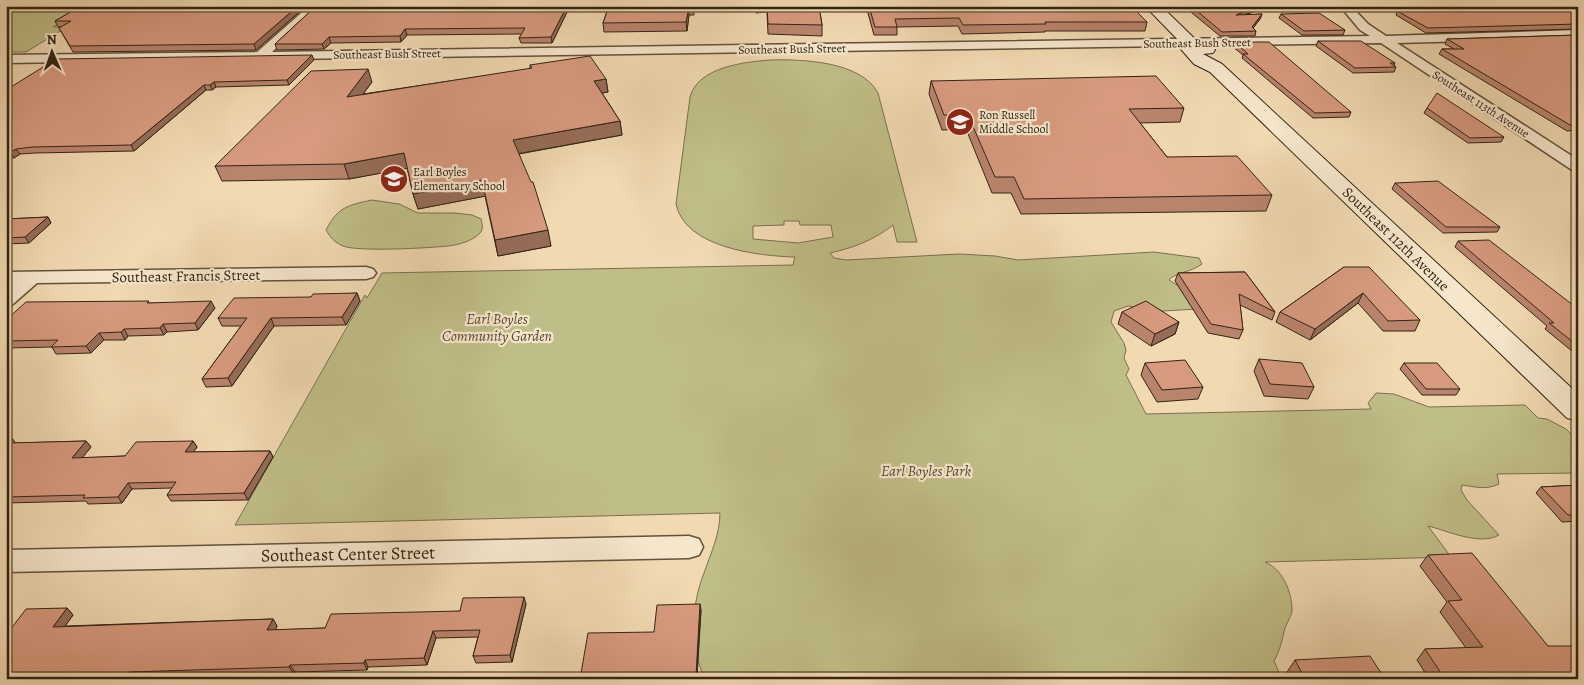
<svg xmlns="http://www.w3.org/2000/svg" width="1584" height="685" font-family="Alegreya,serif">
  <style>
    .green { fill: #c0be88; stroke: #79714e; fill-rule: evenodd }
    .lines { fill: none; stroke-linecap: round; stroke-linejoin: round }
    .street-casing { stroke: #62513a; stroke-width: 3 }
    .secondary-casing { stroke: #322413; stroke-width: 2 }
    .street { fill: #f6e6cc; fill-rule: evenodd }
    .secondary { fill: #f6e6cc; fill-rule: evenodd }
    .wall { fill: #b9846c; stroke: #322413 }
    .shaded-wall { fill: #966c58; stroke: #322413 }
    .building { fill: #d79a7e; stroke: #322413 }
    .labels { text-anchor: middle; stroke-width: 4.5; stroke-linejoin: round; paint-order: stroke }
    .far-street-label { font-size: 12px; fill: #322413; stroke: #f6e6cc }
    .far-poi-label { font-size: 12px; fill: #322413; stroke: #f6e6cc; text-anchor: start }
    .street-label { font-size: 15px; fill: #322413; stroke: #f6e6cc }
    .park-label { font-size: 15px; font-style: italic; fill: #564a30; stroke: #f6e6cc }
    .near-street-label { font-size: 18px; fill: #322413; stroke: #f6e6cc }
  </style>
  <rect width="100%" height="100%" fill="#f1d9b1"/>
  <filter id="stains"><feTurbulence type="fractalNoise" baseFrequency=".004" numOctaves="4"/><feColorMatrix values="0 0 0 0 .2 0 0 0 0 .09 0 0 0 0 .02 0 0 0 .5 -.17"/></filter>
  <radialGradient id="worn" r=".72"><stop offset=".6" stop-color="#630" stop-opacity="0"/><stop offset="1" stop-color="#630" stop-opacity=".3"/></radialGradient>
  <!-- green -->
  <g class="green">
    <polygon points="6,6 90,6 53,27 67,27 26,52 6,52"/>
    <path d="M770,60c31,-1 91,1 108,33l39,149h-20l-4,-17c-19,15 -40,23 -63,28l4,5 12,2 113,-6 36,2 23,4 136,-8 45,6 3,6c-10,8 -28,9 -33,16l22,14 7,15 -35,2 -35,-5 -14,5 -3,11 13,21 2,7 -2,8 5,11 -3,6 20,39 225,-5 -3,-6 8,-10 18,1 35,13 96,-2 13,13 9,1 19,10 12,12v32l-81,1 2,10c-12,6 -24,3 -37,1l-1,5 6,10 32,35c-19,11 -51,-4 -71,-9l23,31 -186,5c17,7 27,29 27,48 0,6 -5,12 -7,18 -3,12 -5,23 -11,33l8,18h-577c-16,-32 -14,-73 -1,-106 7,-20 16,-39 16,-60l-485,12 130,-230 2,3 15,-25 411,-8 2,-8c-36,-1 -110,-9 -119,-53l14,-107c8,-30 54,-35 80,-37zM784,221h15l1,4h31l2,12 -35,6 -45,-4v-13l31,-1z"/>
    <path d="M372,200l27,4 19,9h37l17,2 9,4c1,5 3,9 -1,14 -7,8 -22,12 -32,13 -19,2 -90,6 -105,0 -9,-4 -12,-8 -17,-16 12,-23 22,-25 46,-30z"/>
  </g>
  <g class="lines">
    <defs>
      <g id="street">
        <polygon points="309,6 321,6 272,52 1370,36 1360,30 1340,6 1351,6 1368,24 1386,36 1578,30 1578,38 1397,43 1578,160 1578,172 1572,170 1381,43 6,63 6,55 257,52"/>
        <polygon points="366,267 373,269 376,273 373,277 366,279 37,283 13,304 6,306 6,290 13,284 6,284 6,272"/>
        <polygon points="689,536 699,539 703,547 699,555 689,558 6,572 6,550"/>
      </g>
      <polygon id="secondary" points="1145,6 1161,6 1196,40 1213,47 1215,50 1213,53 1203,54 1222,64 1578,394 1578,421 1567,418 1210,72 1194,64 1180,48 1182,44"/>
    </defs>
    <!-- street casing -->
    <use href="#street" class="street-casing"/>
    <!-- secondary casing -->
    <use href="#secondary" class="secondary-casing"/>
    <!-- street -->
    <use href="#street" class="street"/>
    <!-- secondary -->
    <use href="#secondary" class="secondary"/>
  </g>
  <!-- wall -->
  <g class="wall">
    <polygon points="81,6 306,6 256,50 73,52 59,28 61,27 58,27 55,21"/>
    <polygon points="316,6 402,6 402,7 570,6 552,43 521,43 519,38 522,34 407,35 401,42 331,43 324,49 277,50 275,44"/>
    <polygon points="609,6 694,6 694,15 689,15 687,31 604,32 603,23"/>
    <polygon points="756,6 819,6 822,25 822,36 768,34 767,12 756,13"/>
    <polygon points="866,6 1131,6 1147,22 1145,31 1045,31 1045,32 962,34 958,26 897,27 897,35 874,35"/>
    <polygon points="1187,6 1267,6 1246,15 1262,14 1260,19 1253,28 1256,31 1255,36 1220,36 1186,8"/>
    <polygon points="1451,6 1578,6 1578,29 1426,33 1396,15 1397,11 1463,10"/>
    <polygon points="1281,14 1345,30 1343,35 1302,35 1279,18"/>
    <polygon points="1578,35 1578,130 1567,131 1439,54 1442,49 1454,49 1445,44 1447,39"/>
    <polygon points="1318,41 1395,63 1394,66 1396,67 1394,72 1353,73 1316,46"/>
    <polygon points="1235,42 1351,112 1349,117 1313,118 1242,58 1243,55 1233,47"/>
    <polygon points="314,60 289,85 216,87 212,90 206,90 134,151 35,153 20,154 14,158 6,158 6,90"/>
    <polygon points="530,65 606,79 608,92 602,93 620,121 622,135 519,154 551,246 498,256 485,196 418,209 413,194 407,168 349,179 222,181 215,166 372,82 363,94 530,69"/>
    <polygon points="931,81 1184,108 1180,122 1140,123 1167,157 1272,195 1266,211 1021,214 1011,193 992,193 966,129 942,130 929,94"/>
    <polygon points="1427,108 1504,137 1501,142 1468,143 1424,113"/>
    <polygon points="1395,183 1500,227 1497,232 1443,233 1392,189"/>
    <polygon points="48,217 51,223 29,243 6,244 6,219"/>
    <polygon points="1458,241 1578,309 1578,356 1545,329 1547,326 1455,247"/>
    <polygon points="1344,267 1420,320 1415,331 1383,331 1358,303 1310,340 1276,322 1280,312"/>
    <polygon points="1245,272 1275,312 1272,320 1240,305 1243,330 1239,339 1208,333 1175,281 1178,273"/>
    <polygon points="357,293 360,301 346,325 274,326 232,386 206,387 202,379 241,326 222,326 218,318 311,297"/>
    <polygon points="150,303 215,308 198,330 167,332 164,335 128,336 125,340 104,340 91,353 56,354 52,347 6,348 6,320"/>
    <polygon points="1122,312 1179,322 1175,334 1151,346 1118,324"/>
    <polygon points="1259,359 1314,387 1308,399 1264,396 1254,371"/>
    <polygon points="1145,363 1203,387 1198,399 1157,402 1141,375"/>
    <polygon points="1404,363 1460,389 1456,395 1422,395 1400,369"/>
    <polygon points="6,438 12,438 15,443 86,441 91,447 82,458 125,456 193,441 197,447 193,452 270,451 273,457 248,500 171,501 167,495 172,488 132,489 122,503 88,504 86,501 6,503"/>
    <polygon points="1578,485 1578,521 1562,522 1536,493 1541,487"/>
    <polygon points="1428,555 1548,646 1578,679 1429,679 1417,660 1425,649 1466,648 1440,612 1447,602 1420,566"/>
    <polygon points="526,604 512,662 476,663 473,656 478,637 436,638 427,665 368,667 367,670 295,672 294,674 134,679 10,630 67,608 73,615 65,626 273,619 277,626 275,630 325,628 460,611"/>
    <polygon points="701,610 697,679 580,679 654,632"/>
    <polygon points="1295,660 1385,679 1291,679 1287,672"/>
  </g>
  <!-- shaded-wall -->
  <g class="shaded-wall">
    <polygon points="298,6 306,6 256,50 254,44"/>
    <polygon points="567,6 570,6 552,43 551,37"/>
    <polygon points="1258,6 1267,6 1234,19 1236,15"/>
    <polygon points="689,7 689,15 687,31 686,22"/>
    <polygon points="1262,14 1260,19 1250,32 1252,27"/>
    <polygon points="405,29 407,35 401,42 400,36"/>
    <polygon points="329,37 331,43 324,49 322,44"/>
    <polygon points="312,55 314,60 289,85 287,80"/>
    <polygon points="368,69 372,82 351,110 347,97"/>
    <polygon points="606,79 608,92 596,94 594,81"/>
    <polygon points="214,82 216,87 212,90 210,85"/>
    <polygon points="204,85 206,90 134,151 131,145"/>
    <polygon points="620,121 622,135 516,154 513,140"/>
    <polygon points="16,149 20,154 14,158 11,152"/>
    <polygon points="404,153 409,168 349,179 344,164"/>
    <polygon points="482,180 486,196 418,209 413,194"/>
    <polygon points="48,217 51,223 29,243 25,237"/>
    <polygon points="548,230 551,246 498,256 495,240"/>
    <polygon points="357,293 360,301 346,325 342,317"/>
    <polygon points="1363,293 1358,303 1310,340 1315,329"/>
    <polygon points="211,301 215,308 198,330 195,323"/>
    <polygon points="271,318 274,326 232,386 228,378"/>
    <polygon points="1179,322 1175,334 1151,346 1155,334"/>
    <polygon points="163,324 167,332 164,335 160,328"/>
    <polygon points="124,329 128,336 125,340 121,332"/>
    <polygon points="99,333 104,340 91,353 86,346"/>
    <polygon points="12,438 17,445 8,443"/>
    <polygon points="86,441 91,447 77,464 72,458"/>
    <polygon points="193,441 197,447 189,459 185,452"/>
    <polygon points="270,451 273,457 248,500 244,493"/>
    <polygon points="128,483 132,489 122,503 118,497"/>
    <polygon points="524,597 526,604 512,662 510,655"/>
    <polygon points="700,604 701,610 696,679 696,676"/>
    <polygon points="67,608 73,615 60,633 53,627"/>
    <polygon points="273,619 277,626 272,637 267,630"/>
    <polygon points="433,631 436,638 427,665 424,658"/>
    <polygon points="365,660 368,667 367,670 364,663"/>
    <polygon points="290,665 295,672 294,674 289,667"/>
    <polygon points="129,672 134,678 134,679 124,679"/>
  </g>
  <!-- building -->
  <g class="building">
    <polygon points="81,6 298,6 254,44 70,46 59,28 71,21 55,21"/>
    <polygon points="316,6 396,6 395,7 567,6 551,37 519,38 525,28 405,29 400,36 329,37 322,44 275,44"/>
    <polygon points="609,6 693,6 689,7 686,22 603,23"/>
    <polygon points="767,6 819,6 822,25 768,24"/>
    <polygon points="869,6 1131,6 1147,22 1045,22 1046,24 963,25 959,18 895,19 897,27 875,27"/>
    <polygon points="1191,6 1258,6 1236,15 1262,14 1252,27 1256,31 1222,32"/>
    <polygon points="1468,6 1578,6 1578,24 1428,28 1397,11 1478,9"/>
    <polygon points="1319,13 1345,30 1304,31 1281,14"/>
    <polygon points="1578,35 1578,125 1570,125 1442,49 1464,49 1447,39"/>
    <polygon points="1318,41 1361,41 1395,63 1390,63 1396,67 1355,68"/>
    <polygon points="1235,42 1269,42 1351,112 1315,113 1243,54 1248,54"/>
    <polygon points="312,55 287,80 214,82 210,85 204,85 131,145 32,147 16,149 11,152 6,152 6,90 56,59"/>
    <polygon points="590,56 606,79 594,81 620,121 513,140 531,182 533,182 548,230 495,240 482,180 413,194 404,153 344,164 215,166 311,71 368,69 347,97 532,68 530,65"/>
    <polygon points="1156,76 1184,108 1129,109 1167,157 1237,156 1272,195 1024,199 1014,177 995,177 968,115 944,115 931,81"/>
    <polygon points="1437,93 1504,137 1470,138 1427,108"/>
    <polygon points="1438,181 1500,227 1446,227 1395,183"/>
    <polygon points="48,217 25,237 6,238 6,219"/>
    <polygon points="1489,240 1578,309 1578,346 1549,323 1554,323 1458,241"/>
    <polygon points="1344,267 1369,267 1420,320 1388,321 1363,293 1315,329 1280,312"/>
    <polygon points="1245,272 1275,312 1239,294 1243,330 1211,324 1178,273"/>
    <polygon points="357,293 342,317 271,318 228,378 202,379 247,318 218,318 234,298 311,297 313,294"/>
    <polygon points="149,301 147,303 211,301 195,323 163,324 160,328 124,329 121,332 99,333 86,346 51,347 58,340 6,341 6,320 26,302"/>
    <polygon points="1146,301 1179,322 1155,334 1122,312"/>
    <polygon points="1259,359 1302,363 1314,387 1270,384"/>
    <polygon points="1185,360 1203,387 1162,390 1145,363"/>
    <polygon points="1404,363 1437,363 1460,389 1426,389"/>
    <polygon points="6,438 12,438 8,443 86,441 72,458 125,456 136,442 193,441 185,452 270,451 244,493 167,495 176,482 128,483 118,497 83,498 85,495 6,497"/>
    <polygon points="1578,485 1578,515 1568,515 1541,487"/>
    <polygon points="1472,553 1548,646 1578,646 1578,679 1445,679 1425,649 1483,647 1448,601 1462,600 1428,555"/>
    <polygon points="524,597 510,655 473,656 480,630 433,631 424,658 365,660 364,663 290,665 289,667 129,672 124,679 6,679 6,630 10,630 26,609 67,608 53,627 273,619 267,630 325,628 331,614 460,611 463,598"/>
    <polygon points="700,604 696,676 580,679 588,633 654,632 657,605"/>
    <polygon points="1370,656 1385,679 1305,679 1295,660"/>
  </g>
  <!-- icons -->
  <defs>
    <symbol id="school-disc" viewBox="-11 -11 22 22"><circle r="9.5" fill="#8f2418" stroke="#f6e6cc"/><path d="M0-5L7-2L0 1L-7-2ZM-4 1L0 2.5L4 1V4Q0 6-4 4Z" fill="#fff"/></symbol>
  </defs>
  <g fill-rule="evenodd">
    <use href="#school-disc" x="944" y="106" width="32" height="32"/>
    <use href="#school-disc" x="378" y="163" width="32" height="32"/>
  </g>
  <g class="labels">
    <!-- far-street labels -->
    <g class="far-street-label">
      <text transform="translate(1197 43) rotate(-1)" y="4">Southeast Bush Street</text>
      <text transform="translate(792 49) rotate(-1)" y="4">Southeast Bush Street</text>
      <text transform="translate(387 54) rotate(-1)" y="4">Southeast Bush Street</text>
      <text transform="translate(1481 104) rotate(33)" y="4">Southeast 113th Avenue</text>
    </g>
    <!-- far-poi labels -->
    <g class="far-poi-label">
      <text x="979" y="119">Ron Russell<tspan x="979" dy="14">Middle School</tspan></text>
      <text x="413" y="176">Earl Boyles<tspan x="413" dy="14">Elementary School</tspan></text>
    </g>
    <!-- street labels -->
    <g class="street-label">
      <text transform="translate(1396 239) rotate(44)" y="5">Southeast 112th Avenue</text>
      <text transform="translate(186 276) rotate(-1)" y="5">Southeast Francis Street</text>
    </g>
    <!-- park labels -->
    <g class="park-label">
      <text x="497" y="324">Earl Boyles<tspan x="497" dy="17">Community Garden</tspan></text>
      <text x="926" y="476">Earl Boyles Park</text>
    </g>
    <!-- near-street labels -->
    <g class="near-street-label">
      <text transform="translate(348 554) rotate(-1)" y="6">Southeast Center Street</text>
    </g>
  </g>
  <!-- margin -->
  <rect width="1584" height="685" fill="none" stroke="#f1d9b1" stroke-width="25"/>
  <rect x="8" y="8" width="1569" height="670" fill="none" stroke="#322413" stroke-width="2.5"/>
  <rect x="12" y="12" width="1559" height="660" fill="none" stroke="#322413"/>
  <!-- north arrow -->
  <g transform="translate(52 52) rotate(358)" stroke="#f6e6cc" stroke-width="4" paint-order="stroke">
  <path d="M0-4L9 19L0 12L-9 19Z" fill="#322413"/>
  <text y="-8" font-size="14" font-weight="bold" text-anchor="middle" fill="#322413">N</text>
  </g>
  <rect width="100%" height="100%" filter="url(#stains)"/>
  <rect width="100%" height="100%" fill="url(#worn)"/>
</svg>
